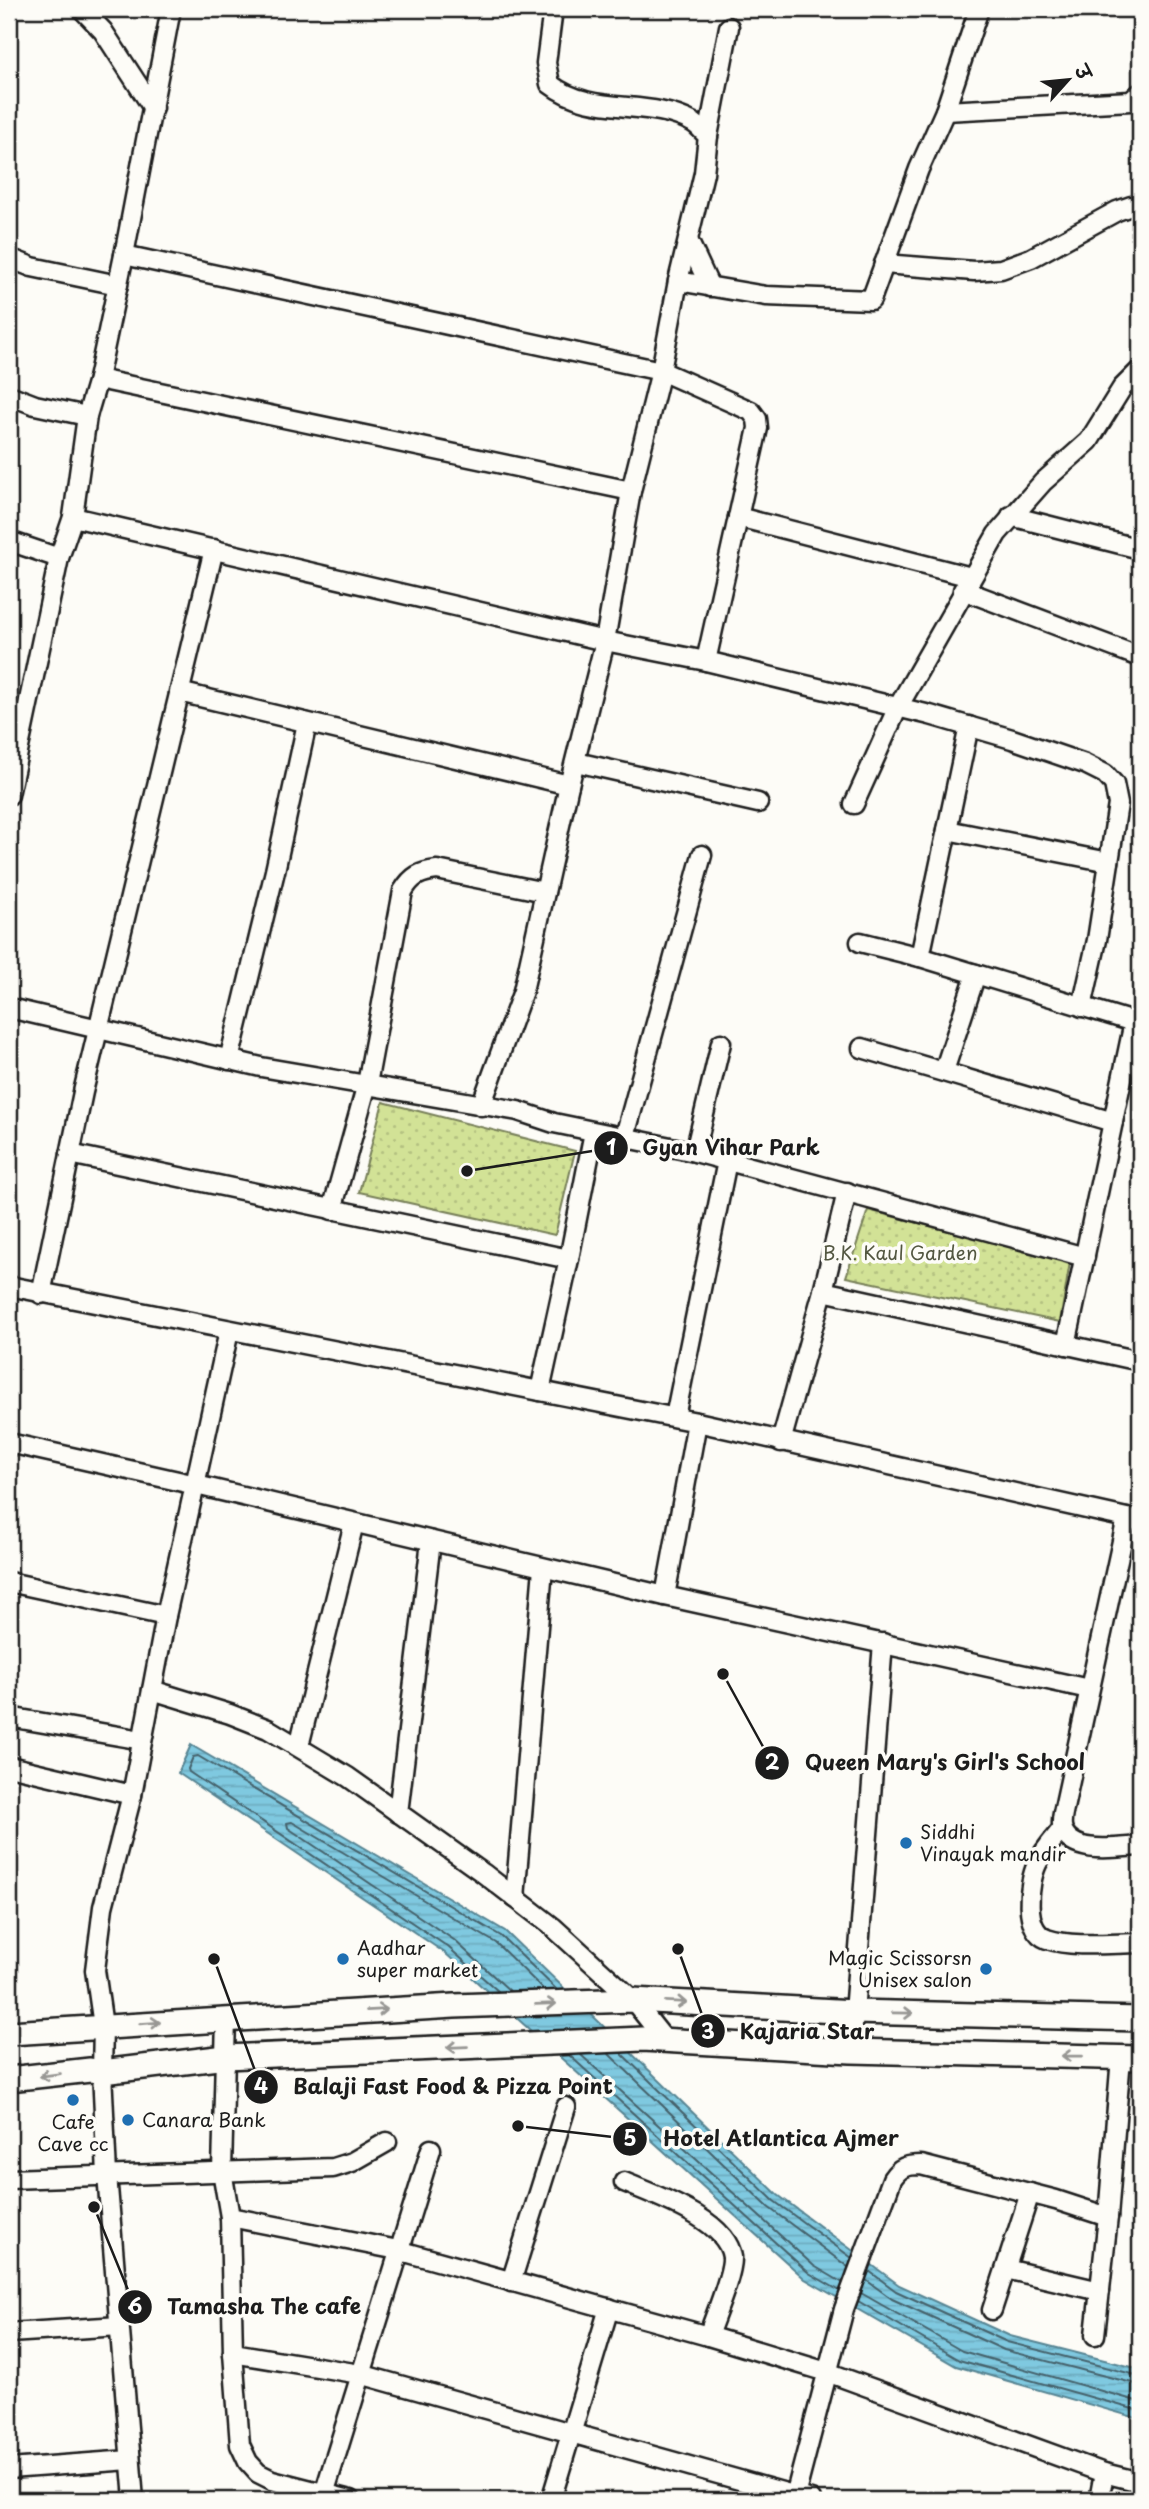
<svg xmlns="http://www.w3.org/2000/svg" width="1149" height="2509" font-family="'Playpen Sans','Playpen Sans Deva',sans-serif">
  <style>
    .park { fill: url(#park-dots); stroke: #777f59; stroke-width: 2 }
    .water { fill: url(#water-rules); stroke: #578492; stroke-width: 2 }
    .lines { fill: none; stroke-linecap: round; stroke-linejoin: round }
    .shore { stroke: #44616a; stroke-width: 2 }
    .minor-casing { stroke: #1c1c1c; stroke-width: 23 }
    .tertiary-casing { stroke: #1c1c1c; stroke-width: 28 }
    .minor { stroke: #fdfcf7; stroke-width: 18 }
    .tertiary { stroke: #fdfcf7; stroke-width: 23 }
    .oneway { stroke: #989794 }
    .poi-dot { fill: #1f6fb2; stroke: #fdfcf7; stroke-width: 2.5 }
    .labels { text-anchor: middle; stroke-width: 7; stroke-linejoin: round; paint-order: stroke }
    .park-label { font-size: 19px; fill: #535741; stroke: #fdfcf7 }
    .poi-label { font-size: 19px; fill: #1c1c1c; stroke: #fdfcf7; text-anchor: start }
    .leader { fill: none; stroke: #1c1c1c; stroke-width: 2.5 }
    .callout-dot { fill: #1c1c1c; stroke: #fdfcf7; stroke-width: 2.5 }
    .mark-label { font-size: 21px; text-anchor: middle; font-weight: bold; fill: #fff }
    .callout-label { font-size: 21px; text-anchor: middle; font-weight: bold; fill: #1c1c1c; stroke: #fdfcf7; stroke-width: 7; stroke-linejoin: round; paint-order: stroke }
  </style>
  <defs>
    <pattern id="park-dots" width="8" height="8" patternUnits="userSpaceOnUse" patternTransform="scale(1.75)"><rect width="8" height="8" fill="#d2e296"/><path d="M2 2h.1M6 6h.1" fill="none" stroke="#b4c181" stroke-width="1.8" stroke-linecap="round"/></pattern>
    <pattern id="water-rules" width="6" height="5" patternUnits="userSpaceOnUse" patternTransform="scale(1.75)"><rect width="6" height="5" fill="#7fc9e0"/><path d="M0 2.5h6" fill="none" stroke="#6dacc0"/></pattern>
  </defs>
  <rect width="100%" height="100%" fill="#fdfcf7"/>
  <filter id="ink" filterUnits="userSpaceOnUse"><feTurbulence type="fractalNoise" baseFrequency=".0143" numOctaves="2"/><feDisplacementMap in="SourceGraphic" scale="14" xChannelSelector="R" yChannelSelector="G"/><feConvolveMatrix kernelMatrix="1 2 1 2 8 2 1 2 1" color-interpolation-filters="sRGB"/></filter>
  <g filter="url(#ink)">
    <!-- park -->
    <g class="park">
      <polygon points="383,1102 575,1151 555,1235 359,1192"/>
      <polygon points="868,1210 1070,1262 1060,1322 846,1277"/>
    </g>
    <!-- water -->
    <polygon class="water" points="191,1745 505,1931 778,2195 899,2285 1010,2336 1140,2369 1140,2419 956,2366 805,2279 445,1953 178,1773"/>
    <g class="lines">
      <!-- shore -->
      <g class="shore">
        <polyline points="498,1991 448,1947 189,1772 188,1769 193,1757 198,1756 501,1936 556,1989"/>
        <polyline points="510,1991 454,1940 288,1828 287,1823 292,1822 496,1943 544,1990"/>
        <polyline points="621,2053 774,2201 852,2258"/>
        <polyline points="609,2054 768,2207 848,2267"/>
        <polyline points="569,2055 809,2273 840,2291"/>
        <polyline points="581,2055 814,2266 843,2283"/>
        <polyline points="869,2271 896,2291 1007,2342 1140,2376"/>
        <polyline points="866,2280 892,2299 1004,2350 1140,2385"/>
        <polyline points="861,2293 962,2351 1140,2402"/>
        <polyline points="858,2301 959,2360 1140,2411"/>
      </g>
      <defs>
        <g id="minor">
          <polyline points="82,9 103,31 153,108"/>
          <polyline points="945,111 1131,101 1140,93"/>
          <polyline points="708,136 729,27"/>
          <polyline points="689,242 710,287"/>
          <polyline points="124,255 661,371 751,411 757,419 758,428 706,661"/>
          <polyline points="9,258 32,267 118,285"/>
          <polyline points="884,264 974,271 1001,269 1031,258 1117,211 1131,206 1140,208"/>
          <polyline points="678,281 766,296 871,300 919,169 945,111 979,9"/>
          <polyline points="98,379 631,491"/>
          <polyline points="9,395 35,405 87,416"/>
          <polyline points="1011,516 1140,549"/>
          <polyline points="73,517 605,641 706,661 930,715 1012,739 1085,764 1105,774 1114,784 1118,804 1097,940 1082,1007"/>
          <polyline points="738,517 971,577"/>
          <polyline points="9,541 59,558"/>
          <polyline points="963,590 1140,657"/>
          <polyline points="179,692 569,785"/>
          <polyline points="576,762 758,803"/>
          <polyline points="9,795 59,558 73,517 87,416 98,379 124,255 171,9"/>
          <polyline points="854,804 898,707 997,534 1043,482 1089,441 1122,388 1140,370"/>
          <polyline points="947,830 1109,862"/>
          <polyline points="860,942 920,957 1140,1024"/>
          <polyline points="920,957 969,726"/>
          <polyline points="9,1008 261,1067 518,1111 554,1123 695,1152 1085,1257"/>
          <polyline points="862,1048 1113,1122"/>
          <polyline points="229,1060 275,871 307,723"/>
          <polyline points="944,1071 976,974"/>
          <path d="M481,1106l42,-115 46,-206 36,-144 26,-150 30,-120 17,-90 26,-108 4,-37c-5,-4 -10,-11 -16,-14 -44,-24 -100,-5 -142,-38l-4,-21 7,-54"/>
          <polyline points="625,1136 702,855"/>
          <polyline points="695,1152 721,1043"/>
          <polyline points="70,1154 569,1259"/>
          <path d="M332,1210l35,-126 36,-193c9,-15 17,-19 34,-21l108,22"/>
          <polyline points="9,1286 697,1422 1140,1521"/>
          <polyline points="823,1291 1140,1361"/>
          <polyline points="41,1294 83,1092 214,549"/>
          <polyline points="1066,1345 1134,1022"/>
          <polyline points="540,1391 569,1259 594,1132"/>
          <polyline points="675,1417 727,1161"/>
          <polyline points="697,1422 665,1596 1089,1689"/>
          <polyline points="781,1442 823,1291 847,1192"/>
          <polyline points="9,1443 196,1485 665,1596"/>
          <path d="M1127,1518l-64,295c-1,5 -2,12 0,17 10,26 56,17 77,16"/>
          <polyline points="9,1582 166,1616"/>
          <polyline points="152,1690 230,1714 268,1729 348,1777 483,1873 553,1927 633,2000 664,2039"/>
          <polyline points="9,1717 142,1740"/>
          <polyline points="299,1746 354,1523"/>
          <polyline points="9,1766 132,1795"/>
          <polyline points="398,1813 431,1541"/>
          <path d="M1062,1829c-9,11 -19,22 -25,35 -9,19 -14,66 10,75 26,9 66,4 93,4"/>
          <polyline points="515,1898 543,1568"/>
          <polyline points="226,2018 222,2171 230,2217 398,2250 708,2336 827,2372 1104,2473 1140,2482"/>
          <polyline points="851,2051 883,1643"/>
          <polyline points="9,2179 333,2168 352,2162 387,2142"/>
          <path d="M624,2182c30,13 103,37 108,75 1,17 -18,61 -24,79"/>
          <polyline points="230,2217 233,2353 240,2445 248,2462 258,2473 272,2480 350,2500"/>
          <polyline points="1006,2269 1100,2291"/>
          <polyline points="511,2282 566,2107"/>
          <polyline points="992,2310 1030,2193"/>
          <polyline points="9,2333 120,2326"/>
          <polyline points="1095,2335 1108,2217 1121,2057"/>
          <polyline points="233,2353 360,2374 811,2500"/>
          <polyline points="9,2469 130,2460"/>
          <polyline points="324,2494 431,2149"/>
          <polyline points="134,2500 107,2175 102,2072 103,2026 95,1970 103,1907 132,1795 166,1616 229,1331"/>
          <polyline points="551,2500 609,2308"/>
          <path d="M794,2500l50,-191 48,-130c8,-12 14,-14 29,-14l135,35 52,17"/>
          <polyline points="1099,2500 1104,2473"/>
        </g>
        <g id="tertiary">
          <polyline points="9,2033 454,2006 633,2000 854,2012 1140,2019"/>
          <polyline points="9,2079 90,2070 102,2072 226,2057 643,2039 851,2051 1140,2058"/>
        </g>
      </defs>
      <!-- minor casing -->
      <use href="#minor" class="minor-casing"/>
      <!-- tertiary casing -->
      <use href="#tertiary" class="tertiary-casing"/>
      <!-- minor -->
      <use href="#minor" class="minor"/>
      <!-- tertiary -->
      <use href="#tertiary" class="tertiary"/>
    </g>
    <!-- one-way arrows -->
    <defs><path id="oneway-shaft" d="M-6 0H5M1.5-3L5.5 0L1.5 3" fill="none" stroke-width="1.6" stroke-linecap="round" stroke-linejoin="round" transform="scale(1.75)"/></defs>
    <g class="oneway">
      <use href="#oneway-shaft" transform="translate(676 2002) rotate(3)"/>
      <use href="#oneway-shaft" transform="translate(546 2004) rotate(-2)"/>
      <use href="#oneway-shaft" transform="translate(377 2010) rotate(-3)"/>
      <use href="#oneway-shaft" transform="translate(903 2013) rotate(1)"/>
      <use href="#oneway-shaft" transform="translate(150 2023) rotate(-4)"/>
      <use href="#oneway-shaft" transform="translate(457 2047) rotate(178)"/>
      <use href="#oneway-shaft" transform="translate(1072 2056) rotate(-179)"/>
      <use href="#oneway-shaft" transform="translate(50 2075) rotate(173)"/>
    </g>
  </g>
  <!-- markers -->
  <g class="poi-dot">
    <circle cx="906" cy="1843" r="7"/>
    <circle cx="343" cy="1959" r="7"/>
    <circle cx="986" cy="1969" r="7"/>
    <circle cx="73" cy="2100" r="7"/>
    <circle cx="128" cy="2120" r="7"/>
  </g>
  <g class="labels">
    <!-- park labels -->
    <g class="park-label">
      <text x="900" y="1260">B.K. Kaul Garden</text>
    </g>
    <!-- poi labels -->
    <g class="poi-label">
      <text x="920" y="1839">Siddhi<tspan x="920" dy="22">Vinayak mandir</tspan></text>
      <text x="357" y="1955">Aadhar<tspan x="357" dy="22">super market</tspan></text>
      <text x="972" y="1965" text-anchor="end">Magic Scissorsn<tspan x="972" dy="22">Unisex salon</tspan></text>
      <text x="142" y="2127">Canara Bank</text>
      <text x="73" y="2129" text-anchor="middle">Cafe<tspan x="73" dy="22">Cave cc</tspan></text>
    </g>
  </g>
  <!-- callouts -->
  <path class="leader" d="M467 1171L611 1148M723 1674L772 1763M678 1949L708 2031M214 1959L261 2087M518 2126L630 2139M94 2207L135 2307"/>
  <g class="callout-dot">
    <circle cx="467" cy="1171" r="7"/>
    <circle cx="723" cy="1674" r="7"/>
    <circle cx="678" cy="1949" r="7"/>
    <circle cx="214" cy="1959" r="7"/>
    <circle cx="518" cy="2126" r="7"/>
    <circle cx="94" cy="2207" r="7"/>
    <circle cx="611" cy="1148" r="18"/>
    <circle cx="772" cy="1763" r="18"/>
    <circle cx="708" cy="2031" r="18"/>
    <circle cx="261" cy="2087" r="18"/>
    <circle cx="630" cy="2139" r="18"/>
    <circle cx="135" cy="2307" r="18"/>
  </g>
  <g class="mark-label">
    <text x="611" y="1155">1</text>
    <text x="772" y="1770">2</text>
    <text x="708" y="2039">3</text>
    <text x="261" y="2094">4</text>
    <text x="630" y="2146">5</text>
    <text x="135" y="2314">6</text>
  </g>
  <g class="callout-label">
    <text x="731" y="1155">Gyan Vihar Park</text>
    <text x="945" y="1770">Queen Mary's Girl's School</text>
    <text x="807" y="2039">Kajaria Star</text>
    <text x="453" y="2094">Balaji Fast Food &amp; Pizza Point</text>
    <text x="781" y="2146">Hotel Atlantica Ajmer</text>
    <text x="264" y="2314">Tamasha The cafe</text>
  </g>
  <!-- margin -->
  <rect width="1149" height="2509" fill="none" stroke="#fdfcf7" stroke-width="35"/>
  <rect x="18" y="18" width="1114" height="2474" fill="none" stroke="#1c1c1c" stroke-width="2.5" filter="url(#ink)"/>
  <!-- north arrow -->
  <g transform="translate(1068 80) rotate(63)" stroke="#fdfcf7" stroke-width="5" paint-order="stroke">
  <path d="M0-5L12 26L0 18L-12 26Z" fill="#1c1c1c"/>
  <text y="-10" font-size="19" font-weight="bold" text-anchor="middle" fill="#1c1c1c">उ</text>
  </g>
</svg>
